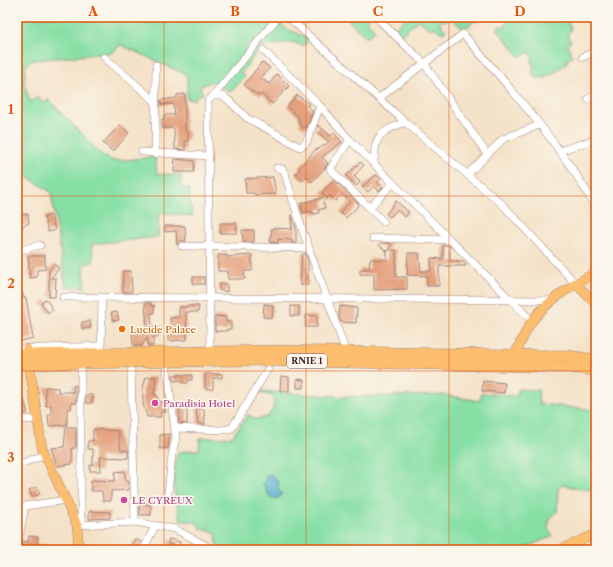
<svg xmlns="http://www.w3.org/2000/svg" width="613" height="567" font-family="'Libre Caslon Text',serif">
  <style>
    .green { fill: #86dfa4; stroke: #687f68; fill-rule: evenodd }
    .water { fill: #4eaccd; stroke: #4c667c }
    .building { fill: #e4a17e }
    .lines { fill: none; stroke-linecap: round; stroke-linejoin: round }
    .minor-casing { stroke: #9f807a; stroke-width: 8 }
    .major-casing { stroke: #9f807a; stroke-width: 10 }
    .highway-casing { stroke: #9f807a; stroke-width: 12 }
    .minor { stroke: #fff; stroke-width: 7 }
    .major { stroke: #fcbd6e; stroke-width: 9 }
    .highway { stroke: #fcbd6e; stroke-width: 11 }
    .grid { fill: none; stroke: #e0560e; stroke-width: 1; stroke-opacity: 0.55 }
    .food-dot { fill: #e8710a; stroke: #fbf7ec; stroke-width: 1.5 }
    .hotel-dot { fill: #d1479c; stroke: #fbf7ec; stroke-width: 1.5 }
    .labels { text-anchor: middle; stroke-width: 3; stroke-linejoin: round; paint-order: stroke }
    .shield { fill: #fbf7ec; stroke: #7f6065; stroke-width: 1 }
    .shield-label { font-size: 9px; font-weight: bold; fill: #4a1f2b }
    .food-label { font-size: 10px; fill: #c56008; stroke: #fbf7ec; text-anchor: start }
    .hotel-label { font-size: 10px; fill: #b23c85; stroke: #fbf7ec; text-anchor: start }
    .neatline { fill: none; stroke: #e0560e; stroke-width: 1.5 }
    .grid-label { font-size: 13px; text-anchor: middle; font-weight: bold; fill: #e0560e }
  </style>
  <rect width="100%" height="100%" fill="#fbf7ec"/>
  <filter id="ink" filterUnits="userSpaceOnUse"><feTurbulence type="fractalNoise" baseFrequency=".025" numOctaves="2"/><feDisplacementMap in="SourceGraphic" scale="8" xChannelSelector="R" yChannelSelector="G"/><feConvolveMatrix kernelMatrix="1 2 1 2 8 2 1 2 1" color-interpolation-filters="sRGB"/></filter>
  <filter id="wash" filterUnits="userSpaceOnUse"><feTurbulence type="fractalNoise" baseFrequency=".012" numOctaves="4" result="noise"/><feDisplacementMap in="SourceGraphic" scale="16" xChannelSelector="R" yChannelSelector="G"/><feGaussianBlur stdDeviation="0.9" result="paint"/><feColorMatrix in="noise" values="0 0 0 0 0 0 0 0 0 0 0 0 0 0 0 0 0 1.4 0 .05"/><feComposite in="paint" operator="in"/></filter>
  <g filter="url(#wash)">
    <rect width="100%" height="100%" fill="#f4e2c8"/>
    <!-- green -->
    <g class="green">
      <polygon points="17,17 273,17 285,28 310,39 303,46 292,42 261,47 241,73 245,77 231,92 211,81 200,87 203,94 196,96 195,100 187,99 187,75 121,45 111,53 33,60 26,65 24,83 30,102 39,97 42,103 49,100 102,155 114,161 155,157 157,174 181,175 181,188 189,188 192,216 159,213 158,237 92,244 94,261 84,265 85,287 66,287 51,192 17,170"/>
      <polygon points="348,17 368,17 368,23 375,30 367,38 346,18"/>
      <polygon points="406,17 483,17 479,22 476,20 464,29 452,19 439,22 446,31 442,33 434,27 430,29 418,20 401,35 395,29"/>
      <polygon points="509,17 570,17 567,19 571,29 568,35 571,42 567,44 573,57 566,60 568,63 546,78 541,77 537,79 532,73 534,68 531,61 533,58 529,52 520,57 497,29 500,25 504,28"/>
      <path d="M518,389l20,1 1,14 57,6v80l-16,-1 -17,-4 -5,4 -1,23 -7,7 -2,8 5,9 -34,14h-291l-11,-5 -1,-12 -16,-5 -4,-6 -15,-1c-7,-26 -10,-43 -3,-69l21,-2 1,-12 32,-1 16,-22 8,4 11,-2 6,-8 1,-9 -2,-4 -12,-3v-2l86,6 98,-2 36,6 1,-8 36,3zM266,476l13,9 -1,4 2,3 -11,4 -6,-12z"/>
    </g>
    <!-- water -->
    <polygon class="water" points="271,474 279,483 278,489 282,493 278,499 270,497 263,484 267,475"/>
    <g id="blocks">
      <!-- building -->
      <g class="building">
        <polygon points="262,62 270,68 261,78 269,84 277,74 289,86 272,104 262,94 261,96 251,91 244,85"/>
        <polygon points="185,94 185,131 188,131 188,141 185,141 185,150 175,149 174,128 162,128 162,119 164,119 164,115 175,115 173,104 161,105 161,100 177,98 177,95"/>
        <polygon points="297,95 309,104 307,106 313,111 307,127 304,128 299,124 301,122 298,119 299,117 287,107"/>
        <polygon points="120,125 129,133 113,152 103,143"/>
        <polygon points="318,125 331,136 334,133 342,142 322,157 328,163 325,168 312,182 307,177 303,181 295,174 300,169 299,168 316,149 317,150 329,142 316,131"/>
        <polygon points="175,159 194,161 194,172 174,172"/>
        <polygon points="360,162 364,165 354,176 360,182 356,186 346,176"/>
        <polygon points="376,175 381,179 377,182 383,187 379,191 374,186 368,192 362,187"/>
        <polygon points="273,177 276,194 255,195 254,193 246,193 245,179"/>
        <polygon points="334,180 359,204 356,208 346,218 340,212 350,202 342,194 335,201 330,195 323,202 325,208 318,210 319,213 313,214 312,211 303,213 301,203 326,197 322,193"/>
        <polygon points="396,201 409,212 405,217 397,210 390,217 386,214"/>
        <polygon points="17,209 21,209 21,214 28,214 29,223 22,226 22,230 17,230"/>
        <polygon points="51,215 55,230 48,232 44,217"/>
        <polygon points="292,215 296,228 296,243 292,243 292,240 278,239 278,243 270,242 272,228 292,229"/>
        <polygon points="220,223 236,223 237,233 220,233"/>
        <polygon points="165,226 185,226 186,241 180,241 177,245 176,231 165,232"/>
        <polygon points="242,230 254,230 254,242 243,242"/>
        <polygon points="381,243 390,243 392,245 386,251 379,245"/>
        <polygon points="443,245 450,246 450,261 464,261 466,266 439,266 439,286 427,286 427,276 407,275 408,253 419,253 421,271 431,271 431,258 443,259"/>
        <polygon points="387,250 396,250 396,277 407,277 407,289 374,290 374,274 360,274 360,269 369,269 370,259 387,260"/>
        <polygon points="302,254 306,254 308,262 308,285 300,285"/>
        <polygon points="218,255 227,255 227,257 252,255 252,271 244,271 245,279 228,279 228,271 218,271"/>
        <polygon points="28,256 45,256 45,269 37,270 37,277 30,278"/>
        <polygon points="54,264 59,268 51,278 56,278 55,297 49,297 49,270"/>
        <polygon points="123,271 131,271 132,292 123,292"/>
        <rect x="193" y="277" width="11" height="7"/>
        <polygon points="17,280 24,298 26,298 33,338 17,342"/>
        <polygon points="219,284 227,284 227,292 219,290"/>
        <polygon points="46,299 53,310 48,313 41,303"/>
        <polygon points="145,303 151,303 151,306 154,305 154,313 151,313 152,327 159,328 159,337 153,337 153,346 148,346 147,337 142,346 133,345 132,330 147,329"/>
        <polygon points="264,304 273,305 272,318 263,317"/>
        <polygon points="187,306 199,306 198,312 186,312 187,340 168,341 168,328 171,328 170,318 179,317 179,307 187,307"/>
        <rect x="291" y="306" width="8" height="10"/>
        <polygon points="340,306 357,308 356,323 341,322 339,317"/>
        <polygon points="117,312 119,320 113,321 111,313"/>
        <polygon points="306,315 317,316 317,327 305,327"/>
        <polygon points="215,316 226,317 226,322 231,322 231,329 227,329 227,331 215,331"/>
        <polygon points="90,321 91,328 82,329 82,322"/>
        <polygon points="205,374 222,374 222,378 213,378 213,389 205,389"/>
        <polygon points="173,375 192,375 192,380 188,380 188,383 182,383 182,380 174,381"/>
        <polygon points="281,376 289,377 289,391 280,391"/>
        <polygon points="146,377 156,377 154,395 157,395 158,402 165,401 167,405 165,406 166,412 160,412 161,417 147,417 143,404 143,388"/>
        <polygon points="297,379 304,380 304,388 297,388"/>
        <polygon points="483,381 505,383 504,393 482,391"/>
        <polygon points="76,385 76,403 71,403 71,409 67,409 67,425 49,426 48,415 51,415 51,405 46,406 45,387 58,388 58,392 74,392 73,386"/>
        <polygon points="86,395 93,395 92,403 86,403"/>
        <polygon points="24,400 28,413 22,415 18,402"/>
        <polygon points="179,409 187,409 187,424 179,423"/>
        <polygon points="196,409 204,409 205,424 198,424"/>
        <polygon points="66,427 76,427 76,448 72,448 72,464 57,466 51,448 64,447"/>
        <polygon points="96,429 118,431 121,450 128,450 128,458 100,457 101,471 90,471 90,465 93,465 93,449 88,449 88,441 93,441 93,430"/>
        <polygon points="170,434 168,448 160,449 160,435"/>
        <polygon points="125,471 125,480 128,480 129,490 111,491 111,501 103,501 102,491 91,491 91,480 115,481 115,472"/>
        <polygon points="37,487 40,494 32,497 29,490"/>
        <polygon points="140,504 151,505 151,515 140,515"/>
        <polygon points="89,511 110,512 110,518 89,519"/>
        <polygon points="29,536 38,537 37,544 51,545 50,550 21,550 23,541 28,542"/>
        <polygon points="135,539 141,542 138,550 129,550"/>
        <polygon points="169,539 180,542 179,547 168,544"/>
      </g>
    </g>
  </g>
  <g filter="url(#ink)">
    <use href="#blocks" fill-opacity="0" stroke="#9f807a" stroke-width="1"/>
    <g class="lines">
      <defs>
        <g id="minor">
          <polyline points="288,17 405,122 502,204 575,283"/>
          <polyline points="380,21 424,63 487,154"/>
          <polyline points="263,50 320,106 350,140 393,183 532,321"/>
          <polyline points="104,57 155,101"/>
          <polyline points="583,57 596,51"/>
          <polyline points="213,96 278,17"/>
          <path d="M379,98l84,-64c47,54 98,110 133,174"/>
          <polyline points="588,99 596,95"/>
          <polyline points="350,140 330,169 384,222"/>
          <polyline points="559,151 590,141"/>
          <polyline points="142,152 209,156"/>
          <polyline points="155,154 156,65"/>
          <path d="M374,163c1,-29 5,-30 31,-41"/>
          <path d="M277,168l5,1 3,4c16,61 41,119 61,180"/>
          <polyline points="467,175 503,139 539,125"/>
          <polyline points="370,207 393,183"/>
          <polyline points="373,238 450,240"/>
          <polyline points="182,246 307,248"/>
          <polyline points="17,251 40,245"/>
          <polyline points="63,297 552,300"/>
          <polyline points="17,349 102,346"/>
          <polyline points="101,350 102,298"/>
          <polyline points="210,351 208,101 213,96 222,96 226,98 247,118 300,147 306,143 320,106"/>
          <polyline points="167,370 176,438 172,455 168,493"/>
          <polyline points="131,371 135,522"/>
          <polyline points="17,420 38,419"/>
          <polyline points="175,428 222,430 232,428 268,369"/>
          <polyline points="17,465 44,455"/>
          <polyline points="81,524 81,370"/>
          <polyline points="78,525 135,522 175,529 214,550"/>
          <polyline points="17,547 25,506 67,500"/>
          <polyline points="143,550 155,526"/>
        </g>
        <g id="major">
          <polyline points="575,283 596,304"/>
          <polyline points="27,349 42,448 77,525 79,550"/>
          <path d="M514,356c6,-11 11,-25 18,-35 17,-22 41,-36 64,-49"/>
          <polyline points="559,550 596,534"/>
        </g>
        <g id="highway">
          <polyline points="17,355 278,351 567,356 596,360"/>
          <polyline points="17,364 245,360 568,367 596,370"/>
        </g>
      </defs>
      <!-- minor casing -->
      <use href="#minor" class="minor-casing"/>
      <!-- major casing -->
      <use href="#major" class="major-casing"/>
      <!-- highway casing -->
      <use href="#highway" class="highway-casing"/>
      <!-- minor -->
      <use href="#minor" class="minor"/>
      <!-- major -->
      <use href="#major" class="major"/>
      <!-- highway -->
      <use href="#highway" class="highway"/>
    </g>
  </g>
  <!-- grid -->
  <path class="grid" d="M164,17v533M306,17v533M449,17v533M17,196h579M17,371h579"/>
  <!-- markers -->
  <circle class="food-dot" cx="122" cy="329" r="4"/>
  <g class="hotel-dot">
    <circle cx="155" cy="403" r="4"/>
    <circle cx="124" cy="500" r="4"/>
  </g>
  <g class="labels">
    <!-- shield labels -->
    <rect class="shield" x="287" y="354" width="40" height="14" rx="3"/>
    <g class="shield-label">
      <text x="307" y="364">RNIE 1</text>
    </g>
    <!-- food labels -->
    <g class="food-label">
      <text x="130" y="333">Lucide Palace</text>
    </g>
    <!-- hotel labels -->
    <g class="hotel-label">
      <text x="163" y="407">Paradisia Hotel</text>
      <text x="132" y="504">LE CYREUX</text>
    </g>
  </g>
  <!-- margin -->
  <rect width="613" height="567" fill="none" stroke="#fbf7ec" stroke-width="44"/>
  <rect x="22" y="22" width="569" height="523" class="neatline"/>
  <g class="grid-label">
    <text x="93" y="16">A</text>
    <text x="235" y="16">B</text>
    <text x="378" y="16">C</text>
    <text x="520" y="16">D</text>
    <text x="11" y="114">1</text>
    <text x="11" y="288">2</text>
    <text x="11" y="462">3</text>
  </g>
</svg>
